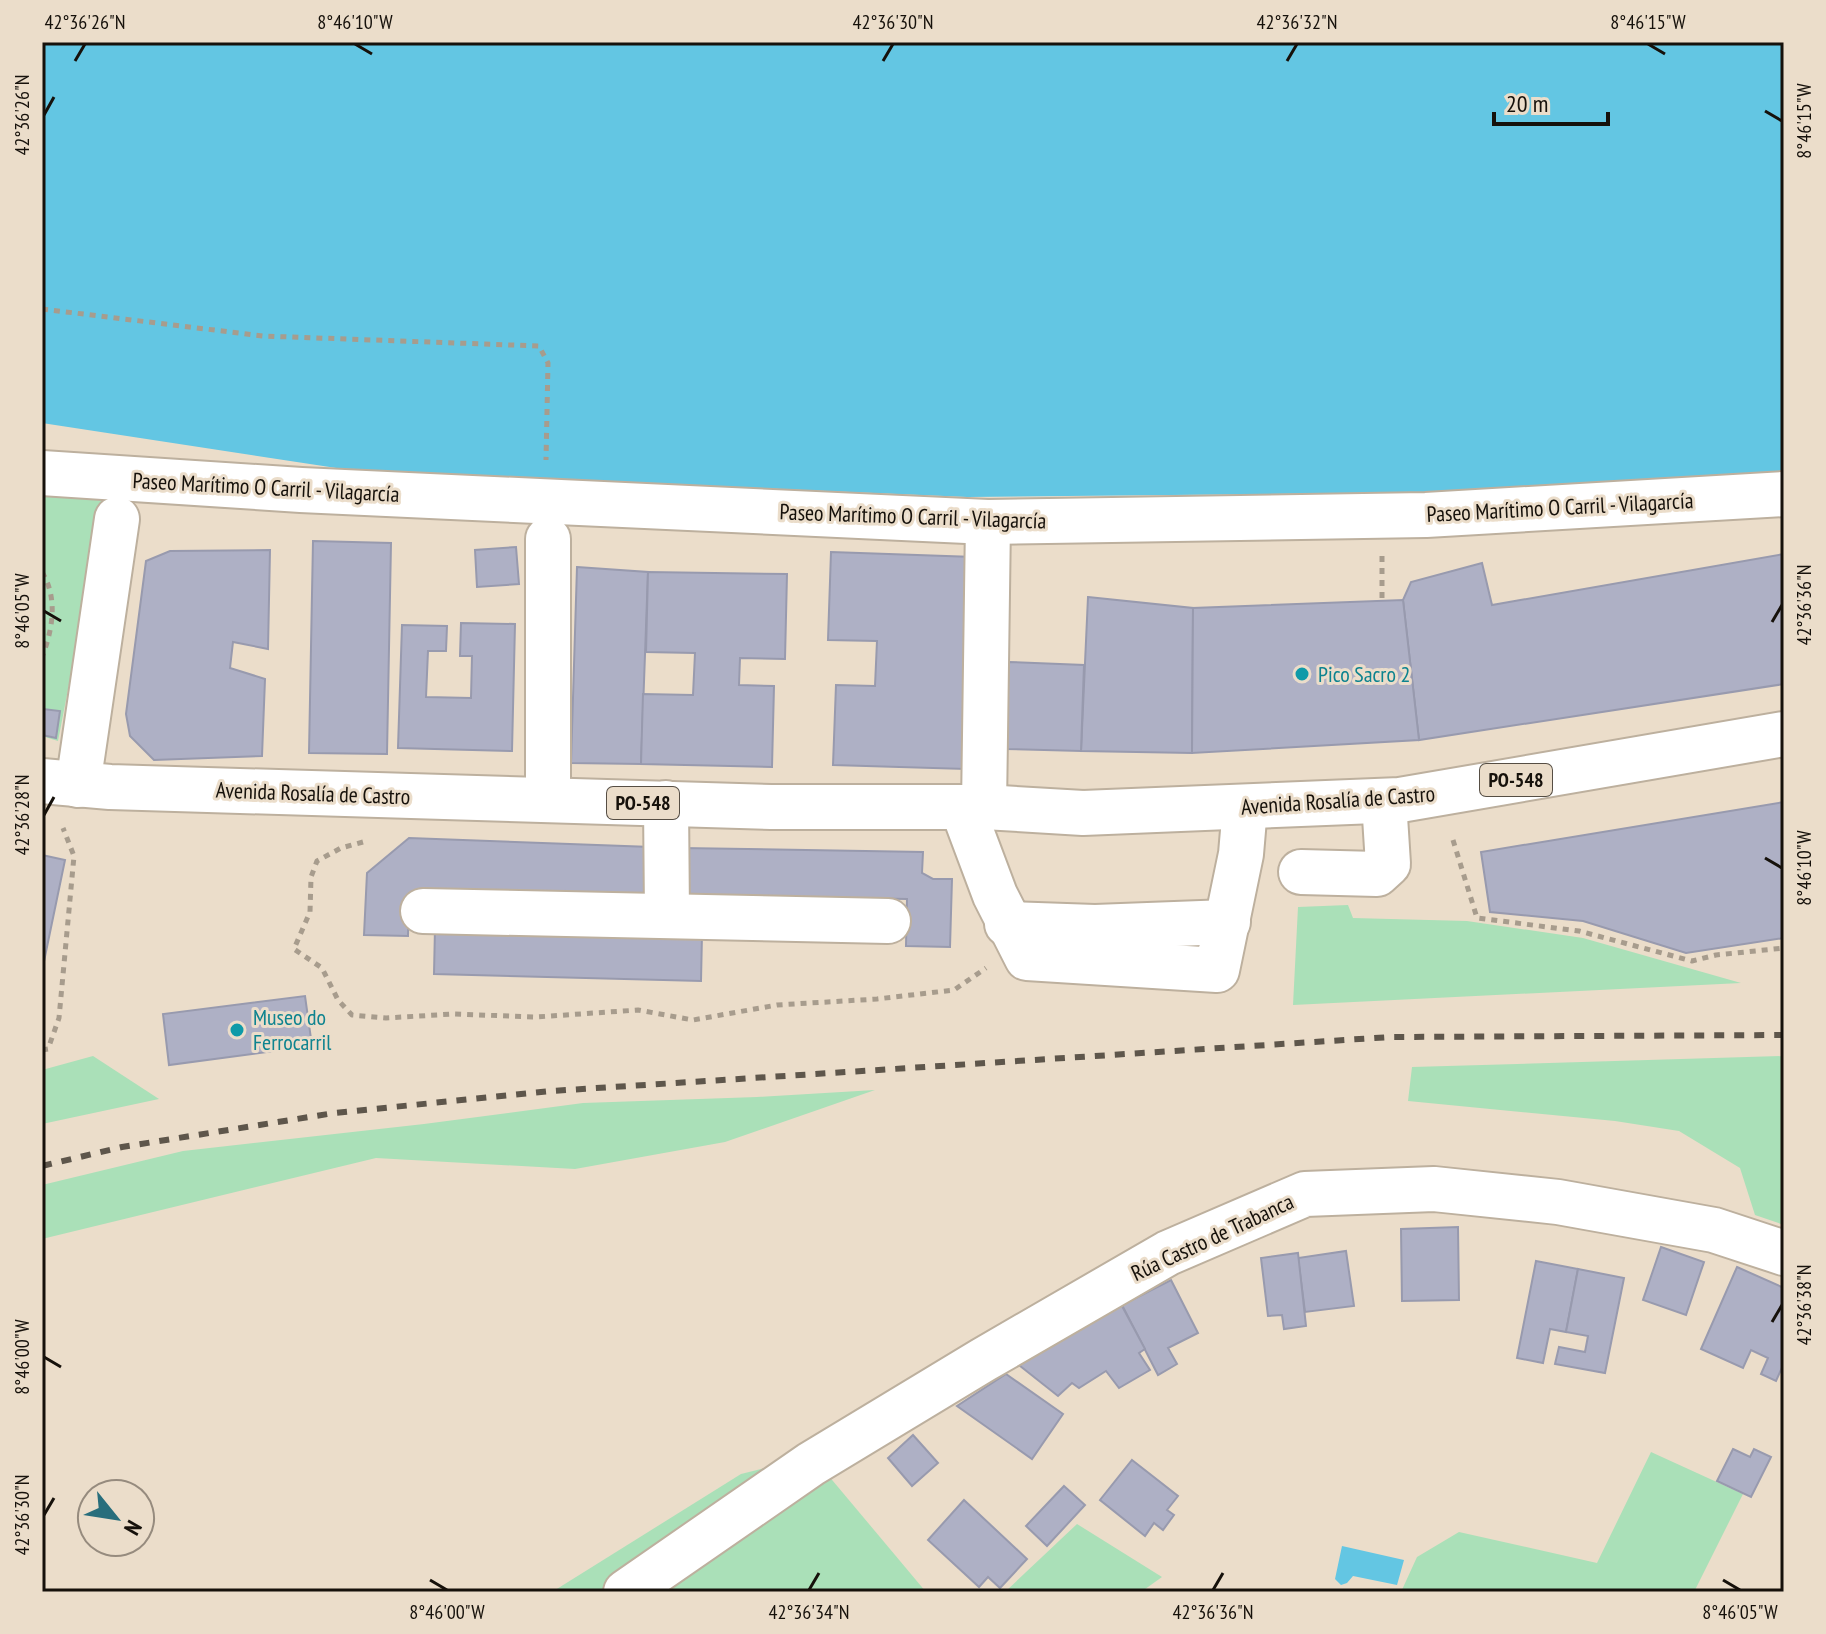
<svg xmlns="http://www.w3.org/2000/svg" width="1826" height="1634" font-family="'PT Sans Narrow',sans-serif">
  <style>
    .green { fill: #aae0b8 }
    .water { fill: #63c6e3 }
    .building { fill: #aeb0c5; stroke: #989aae; stroke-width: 2 }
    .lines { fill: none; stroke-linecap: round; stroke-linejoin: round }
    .minor-casing { stroke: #bdb09e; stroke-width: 48 }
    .major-casing { stroke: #bdb09e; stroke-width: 48 }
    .path { stroke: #a79c8d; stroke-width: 5; stroke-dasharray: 6 6; stroke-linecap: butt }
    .minor { stroke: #fff; stroke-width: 44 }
    .major { stroke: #fff; stroke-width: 44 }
    .rail { stroke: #5e564b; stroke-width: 6; stroke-dasharray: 10 10; stroke-linecap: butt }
    .ticks { fill: none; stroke: #16110b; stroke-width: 3 }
    .culture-dot { fill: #0f9aa8; stroke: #ebddca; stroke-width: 3 }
    .labels { text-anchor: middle; stroke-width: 6; stroke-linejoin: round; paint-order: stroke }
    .shield { fill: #ebddca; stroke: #564e44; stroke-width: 2 }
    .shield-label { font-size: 20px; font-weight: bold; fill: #16110b }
    .street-label { font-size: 22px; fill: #16110b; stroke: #ebddca }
    .culture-label { font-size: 22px; fill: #0d838f; stroke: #ebddca; text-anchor: start }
    .neatline { fill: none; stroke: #16110b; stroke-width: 3 }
    .ticks-label { font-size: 20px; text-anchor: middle; fill: #16110b }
  </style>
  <rect width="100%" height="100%" fill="#ebddca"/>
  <!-- green -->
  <g class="green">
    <polygon points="42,473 112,479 98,535 58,741 42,736"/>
    <polygon points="1348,905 1353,918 1467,921 1583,938 1741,983 1293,1005 1298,907"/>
    <polygon points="93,1056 159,1099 42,1124 42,1070"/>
    <polygon points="1784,1056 1784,1225 1755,1215 1740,1168 1679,1131 1615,1121 1408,1101 1412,1067"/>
    <polygon points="875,1090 725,1142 575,1169 376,1158 42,1239 42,1185 183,1151 424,1124 583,1103 757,1097"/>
    <polygon points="1651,1452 1743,1494 1694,1592 1401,1592 1417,1557 1459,1532 1597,1563"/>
    <polygon points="812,1456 926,1592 552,1592 741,1474"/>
    <polygon points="1077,1524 1162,1577 1141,1592 1005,1592"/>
  </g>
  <!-- water -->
  <g class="water">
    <polygon points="42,42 1784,42 1784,489 967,497 356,471 42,423"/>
    <polygon points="1342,1546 1404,1560 1397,1585 1353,1576 1347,1583 1341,1585 1335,1579"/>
  </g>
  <!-- building -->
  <g class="building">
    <polygon points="313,541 391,543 387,754 309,753"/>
    <polygon points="516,547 519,584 477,587 475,550"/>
    <polygon points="270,550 268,649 233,642 230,668 265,679 262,756 154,760 130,736 126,714 146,561 170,551"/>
    <polygon points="831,552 974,557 966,769 833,765 836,685 875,686 877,641 828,640"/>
    <polygon points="1784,554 1784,684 1419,740 1403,600 1411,582 1482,563 1492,605"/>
    <polygon points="577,567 648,572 641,764 571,763"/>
    <polygon points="648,572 787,574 785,659 740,658 739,685 774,686 772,767 641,764 643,694 693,695 695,653 646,652"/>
    <polygon points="1088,597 1193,608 1192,753 1081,751"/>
    <polygon points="1403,600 1419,740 1192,753 1193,608"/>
    <polygon points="461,623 515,624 512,751 398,748 402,625 447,626 446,651 428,651 426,697 471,698 472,656 460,656"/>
    <polygon points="1009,662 1084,665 1081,751 1006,749"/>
    <polygon points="43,709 60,711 56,738 42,735"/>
    <polygon points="1784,802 1784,938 1686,953 1583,921 1490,912 1481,852"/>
    <polygon points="409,838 651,847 648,901 409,893 408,936 364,935 367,873"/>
    <polygon points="681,848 923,852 922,873 933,879 952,879 950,947 906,946 907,899 680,895"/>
    <polygon points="42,855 65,860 42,971"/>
    <polygon points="435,928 702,934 701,981 434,974"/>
    <polygon points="305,996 312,1046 169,1065 163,1014"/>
    <polygon points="1458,1227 1459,1300 1402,1301 1401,1229"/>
    <polygon points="1661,1247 1704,1262 1686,1315 1643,1300"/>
    <polygon points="1346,1251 1354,1306 1305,1312 1298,1258"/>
    <polygon points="1298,1253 1306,1326 1284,1329 1282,1315 1268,1316 1261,1258"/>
    <polygon points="1536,1261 1578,1269 1566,1332 1550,1329 1543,1363 1517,1358"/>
    <polygon points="1737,1267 1784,1288 1784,1363 1776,1381 1761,1374 1768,1358 1751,1350 1743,1368 1701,1349"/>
    <polygon points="1578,1269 1624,1278 1605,1373 1555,1364 1559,1347 1585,1352 1588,1336 1566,1332"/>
    <polygon points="1171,1280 1198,1333 1168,1348 1177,1364 1158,1375 1122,1305"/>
    <polygon points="1115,1293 1145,1349 1139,1353 1150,1370 1119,1388 1106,1371 1079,1388 1072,1383 1058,1396 1010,1358"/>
    <polygon points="1006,1374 1063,1414 1032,1459 957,1406"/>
    <polygon points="913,1435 938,1463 912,1486 888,1458"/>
    <polygon points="1733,1449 1750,1457 1754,1449 1771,1457 1751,1497 1717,1481"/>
    <polygon points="1132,1460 1178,1496 1167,1510 1174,1515 1163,1530 1154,1523 1145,1536 1100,1500"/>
    <polygon points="1064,1486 1085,1505 1047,1546 1026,1526"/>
    <polygon points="964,1500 1027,1559 1000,1588 988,1577 979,1587 928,1540"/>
  </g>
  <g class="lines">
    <defs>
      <g id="minor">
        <polyline points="42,473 301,490 988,522 1426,515 1784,494"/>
        <polyline points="78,785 117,519"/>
        <polyline points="548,800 548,539"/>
        <polyline points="666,803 667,915"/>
        <polyline points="962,807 995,895 1027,958 1217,970 1241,854 1245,807"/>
        <polyline points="984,807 988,522"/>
        <polyline points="1301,872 1377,874 1388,864 1384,801"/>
        <polyline points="423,911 888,921"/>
        <polyline points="1007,924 1095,927 1228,922"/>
        <polyline points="626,1592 811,1464 983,1360 1168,1253 1305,1194 1434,1189 1558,1202 1714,1230 1784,1253"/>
      </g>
      <polyline id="major" points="42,781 110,787 771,807 984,807 1083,813 1400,800 1784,734"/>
    </defs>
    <!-- minor casing -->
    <use href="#minor" class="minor-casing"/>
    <!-- major casing -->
    <use href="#major" class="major-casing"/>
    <!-- path -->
    <g class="path">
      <polyline points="42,309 263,336 539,346 548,363 546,460"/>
      <polyline points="1382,556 1382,601"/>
      <path d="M42,572c16,26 11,57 0,85"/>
      <polyline points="1453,840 1477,918 1579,931 1692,961 1716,955 1784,948"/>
      <polyline points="363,842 341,848 317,861 311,877 310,912 294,949 322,968 338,1000 352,1015 386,1018 453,1014 536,1017 638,1010 693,1020 777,1005 877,999 954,990 986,968"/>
      <polyline points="42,1050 48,1049 59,1018 74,856 63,828"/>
    </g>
    <!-- minor -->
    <use href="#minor" class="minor"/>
    <!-- major -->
    <use href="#major" class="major"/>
    <!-- rail -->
    <polyline class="rail" points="42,1166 122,1147 334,1113 551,1091 1391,1037 1784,1035"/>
  </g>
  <!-- ticks -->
  <path class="ticks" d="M355,44l17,10M1648,44l17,10M75,61l10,-17M883,61l10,-17M1287,61l10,-17M1765,111l17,10M44,115l10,-18M44,611l17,10M1772,622l10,-17M44,815l10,-18M1765,858l17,10M1772,1322l10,-17M44,1357l17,10M44,1515l10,-17M430,1580l17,10M1723,1580l17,10M809,1590l10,-17M1213,1590l10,-17"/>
  <!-- markers -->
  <g class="culture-dot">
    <circle cx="1302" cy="674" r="8"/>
    <circle cx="237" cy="1030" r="8"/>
  </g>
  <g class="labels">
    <!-- shield labels -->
    <g class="shield">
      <rect x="1480" y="764" width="72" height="32" rx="6"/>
      <rect x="607" y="787" width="72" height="32" rx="6"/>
    </g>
    <g class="shield-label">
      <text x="1516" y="787">PO-548</text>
      <text x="643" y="810">PO-548</text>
    </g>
    <!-- street labels -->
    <g class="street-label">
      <text transform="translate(266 487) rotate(3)" y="8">Paseo Marítimo O Carril - Vilagarcía</text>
      <text transform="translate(1560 507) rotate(-3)" y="8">Paseo Marítimo O Carril - Vilagarcía</text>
      <text transform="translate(913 516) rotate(2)" y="8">Paseo Marítimo O Carril - Vilagarcía</text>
      <text transform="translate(313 793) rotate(2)" y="8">Avenida Rosalía de Castro</text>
      <text transform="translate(1338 800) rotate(-4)" y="8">Avenida Rosalía de Castro</text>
      <text transform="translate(1212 1237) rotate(-25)" y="8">Rúa Castro de Trabanca</text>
    </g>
    <!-- culture labels -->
    <g class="culture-label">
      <text x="1318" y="682">Pico Sacro 2</text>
      <text x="253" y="1025">Museo do<tspan x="253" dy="25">Ferrocarril</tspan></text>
    </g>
  </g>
  <!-- border -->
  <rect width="1826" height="1634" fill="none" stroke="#ebddca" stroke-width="88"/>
  <!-- north arrow -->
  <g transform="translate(116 1518) rotate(120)"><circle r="38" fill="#ebddca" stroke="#968b7e" stroke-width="2"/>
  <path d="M0-6L14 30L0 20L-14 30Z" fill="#286e7c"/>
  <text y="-12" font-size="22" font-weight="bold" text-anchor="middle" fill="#16110b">N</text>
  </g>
  <!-- scale -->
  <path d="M1494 112v12h114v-12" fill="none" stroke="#16110b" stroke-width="4"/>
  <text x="1506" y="112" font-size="24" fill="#16110b" stroke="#ebddca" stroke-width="6" paint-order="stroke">20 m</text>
  <rect x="44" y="44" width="1738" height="1546" class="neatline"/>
  <g class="ticks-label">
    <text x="85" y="29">42°36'26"N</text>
    <text x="355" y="29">8°46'10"W</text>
    <text x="893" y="29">42°36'30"N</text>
    <text x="1297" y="29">42°36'32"N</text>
    <text x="1648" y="29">8°46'15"W</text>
    <text transform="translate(22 115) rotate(-90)" y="7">42°36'26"N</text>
    <text transform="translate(1804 121) rotate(-90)" y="7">8°46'15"W</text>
    <text transform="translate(1804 605) rotate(-90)" y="7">42°36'36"N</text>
    <text transform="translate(22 611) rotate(-90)" y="7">8°46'05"W</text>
    <text transform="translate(22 815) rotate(-90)" y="7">42°36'28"N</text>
    <text transform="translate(1804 868) rotate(-90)" y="7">8°46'10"W</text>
    <text transform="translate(1804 1305) rotate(-90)" y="7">42°36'38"N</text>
    <text transform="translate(22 1357) rotate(-90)" y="7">8°46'00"W</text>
    <text transform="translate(22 1515) rotate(-90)" y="7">42°36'30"N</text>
    <text x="447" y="1619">8°46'00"W</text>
    <text x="809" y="1619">42°36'34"N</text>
    <text x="1213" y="1619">42°36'36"N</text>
    <text x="1740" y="1619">8°46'05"W</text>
  </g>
</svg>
